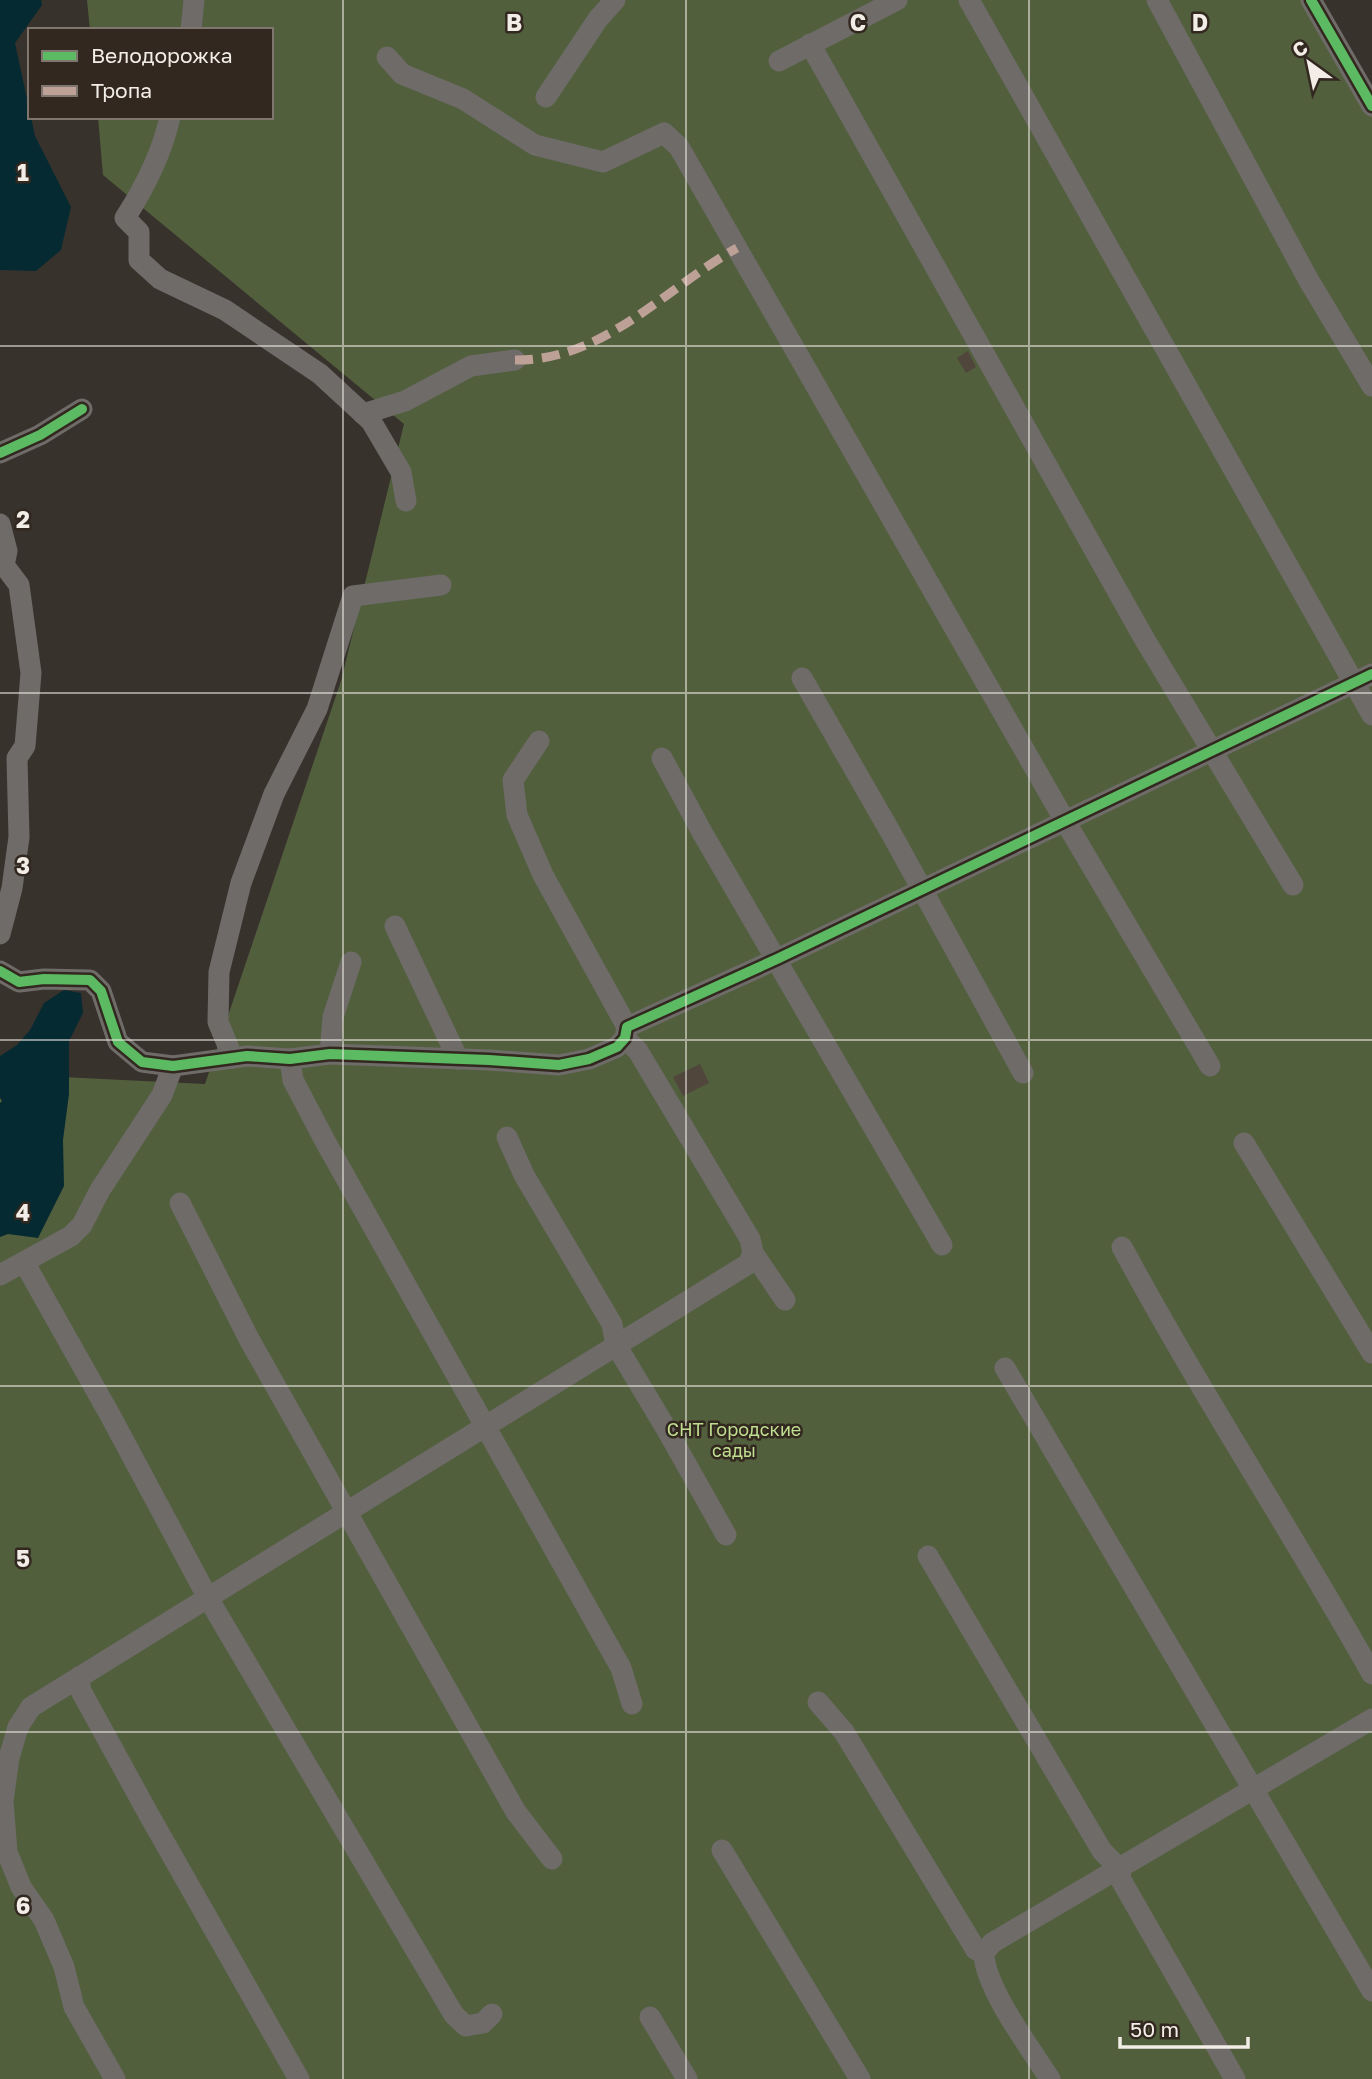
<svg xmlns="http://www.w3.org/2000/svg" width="1372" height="2079" font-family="'Golos Text',sans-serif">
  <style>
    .green { fill: #525f3d }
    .water { fill: #052a31 }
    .building { fill: #50463b }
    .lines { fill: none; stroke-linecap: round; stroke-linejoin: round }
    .minor { stroke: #6e6b68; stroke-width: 21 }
    .quiet { stroke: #bda197; stroke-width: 9; stroke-dasharray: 18 9; stroke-linecap: butt }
    .cycleway-casing { stroke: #32281f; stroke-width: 15 }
    .cycleway { stroke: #5cba63; stroke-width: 10 }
    .grid { fill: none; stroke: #f3ede7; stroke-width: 2; stroke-opacity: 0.55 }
    .labels { text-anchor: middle; stroke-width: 5; stroke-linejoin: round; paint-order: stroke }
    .park-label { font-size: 18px; fill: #bfde90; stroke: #32281f }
    .grid-label { font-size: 23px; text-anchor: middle; font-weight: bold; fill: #f3ede7; stroke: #32281f; stroke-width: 5; stroke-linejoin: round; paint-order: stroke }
  </style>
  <rect width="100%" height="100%" fill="#38322d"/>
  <!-- green -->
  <polygon class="green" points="87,0 1311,0 1372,106 1372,2079 0,2079 0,1074 205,1084 341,681 404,424 103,175 98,117 271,117 271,30 90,30"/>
  <!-- water -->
  <g class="water">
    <polygon points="0,0 41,0 42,5 15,43 35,136 71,207 61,250 36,271 0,270"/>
    <polygon points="64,990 81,993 83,1013 69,1041 69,1094 63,1140 64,1186 38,1238 8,1234 0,1237 0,1103 2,1101 0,1098 0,1056 17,1045 30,1030 44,1003"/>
  </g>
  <!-- building -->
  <g class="building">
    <polygon points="968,351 976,367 966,373 957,358"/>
    <polygon points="700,1064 709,1083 683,1096 673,1077"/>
  </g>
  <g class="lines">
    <!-- minor -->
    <g class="minor">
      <polyline points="969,0 1372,715"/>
      <polyline points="1157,0 1308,279 1372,386"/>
      <polyline points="1311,0 1372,106"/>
      <polyline points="191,30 194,0"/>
      <polyline points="810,44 1145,640 1293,885"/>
      <polyline points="387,57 402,74 463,99 535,145 603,162 664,133 679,147 1065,821 1210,1066"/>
      <polyline points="779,61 897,0"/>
      <polyline points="546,97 598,19 615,0"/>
      <path d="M170,117c-8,36 -25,70 -45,101l14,14v28l21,19 65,31 95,64 51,47 30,51 5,29"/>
      <polyline points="363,414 405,401 471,366 515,360"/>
      <polyline points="0,453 40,435 82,409"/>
      <polyline points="0,524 7,551 4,565 0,566"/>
      <polyline points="802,678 891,833 1023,1073"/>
      <polyline points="539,741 513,780 517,815 543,875 627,1027"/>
      <polyline points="662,758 703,834 942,1245"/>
      <polyline points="395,926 458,1059"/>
      <polyline points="0,934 12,888 19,837 17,758 25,746 31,673 19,585 4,565"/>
      <polyline points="0,971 19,982 44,979 90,980 101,991 118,1042 142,1062 173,1066 247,1056 290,1059 330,1054 489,1060 559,1065 589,1059 617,1047 625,1038 627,1027 777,959 1372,674"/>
      <polyline points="330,1054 333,1017 351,962"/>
      <polyline points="233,1058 218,1022 219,972 241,883 274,794 317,709 353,596 441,585"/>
      <polyline points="290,1059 293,1080 325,1141 621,1668 632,1704"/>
      <polyline points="507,1137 524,1175 612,1324 616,1345 667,1430 726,1535"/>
      <polyline points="1244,1143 1372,1353"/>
      <polyline points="180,1203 249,1339 516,1812 552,1859"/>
      <path d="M1122,1247c78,145 169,283 250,427"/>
      <polyline points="753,1253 785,1300"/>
      <polyline points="24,1262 110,1415 208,1598 454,2015 466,2026 483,2023 492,2014"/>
      <polyline points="0,1275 71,1236 82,1225 100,1190 162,1095 173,1066"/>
      <polyline points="1005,1368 1372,1991"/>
      <polyline points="928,1556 1102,1851 1120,1869 1121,1880 1235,2079"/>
      <polyline points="79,1677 81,1691 149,1815 299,2079"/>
      <polyline points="818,1702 844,1732 976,1950 984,1953"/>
      <polyline points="722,1850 860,2079"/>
      <polyline points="650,2017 687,2079"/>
      <polyline points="115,2079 74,2007 64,1967 44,1920 21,1887 7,1852 3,1801 9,1758 18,1727 31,1707 748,1264 753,1253 750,1239 638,1051 625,1038"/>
      <path d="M1050,2079c-19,-30 -66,-92 -66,-126l8,-10 380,-224"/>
    </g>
    <!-- quiet -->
    <path class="quiet" d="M515,360c89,1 150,-72 222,-112"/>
    <defs>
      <g id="cycleway">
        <polyline points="1311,0 1372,106"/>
        <polyline points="0,453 40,435 82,409"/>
        <polyline points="0,971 19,982 44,979 90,980 101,991 118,1042 142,1062 173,1066 247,1056 290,1059 330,1054 489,1060 559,1065 589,1059 617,1047 625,1038 627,1027 777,959 1372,674"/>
      </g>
    </defs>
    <!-- cycleway casing -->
    <use href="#cycleway" class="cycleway-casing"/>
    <!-- cycleway -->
    <use href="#cycleway" class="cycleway"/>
  </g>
  <!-- grid -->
  <path class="grid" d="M343,0v2079M686,0v2079M1029,0v2079M0,346h1372M0,693h1372M0,1040h1372M0,1386h1372M0,1732h1372"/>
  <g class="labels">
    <!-- park labels -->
    <g class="park-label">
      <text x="734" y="1436">СНТ Городские<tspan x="734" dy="21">сады</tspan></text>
    </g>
  </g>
  <g class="grid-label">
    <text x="514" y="31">B</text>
    <text x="858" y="31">C</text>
    <text x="1200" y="31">D</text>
    <text x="23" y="181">1</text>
    <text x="23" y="528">2</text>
    <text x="23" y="874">3</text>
    <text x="23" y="1221">4</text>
    <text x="23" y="1567">5</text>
    <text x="23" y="1914">6</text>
  </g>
  <!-- legend -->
  <rect x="28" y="28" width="245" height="91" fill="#32281f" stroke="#7f776f" stroke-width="2"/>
  <rect x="42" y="51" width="35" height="10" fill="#5cba63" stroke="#7f776f" stroke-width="2"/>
  <text x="91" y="63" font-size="21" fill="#f3ede7">Велодорожка</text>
  <rect x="42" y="86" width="35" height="10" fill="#bda197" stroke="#7f776f" stroke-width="2"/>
  <text x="91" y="98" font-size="21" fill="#f3ede7">Тропа</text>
  <!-- north arrow -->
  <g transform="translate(1309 63) rotate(327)" stroke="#32281f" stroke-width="5" paint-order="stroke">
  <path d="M0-5L12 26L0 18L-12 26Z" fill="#f3ede7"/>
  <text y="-10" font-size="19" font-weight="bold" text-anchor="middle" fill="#f3ede7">С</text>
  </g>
  <!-- scale -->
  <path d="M1120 2037v10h128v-10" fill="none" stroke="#f3ede7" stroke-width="3.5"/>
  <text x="1130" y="2037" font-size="21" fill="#f3ede7" stroke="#32281f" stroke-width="5" paint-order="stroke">50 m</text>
</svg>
